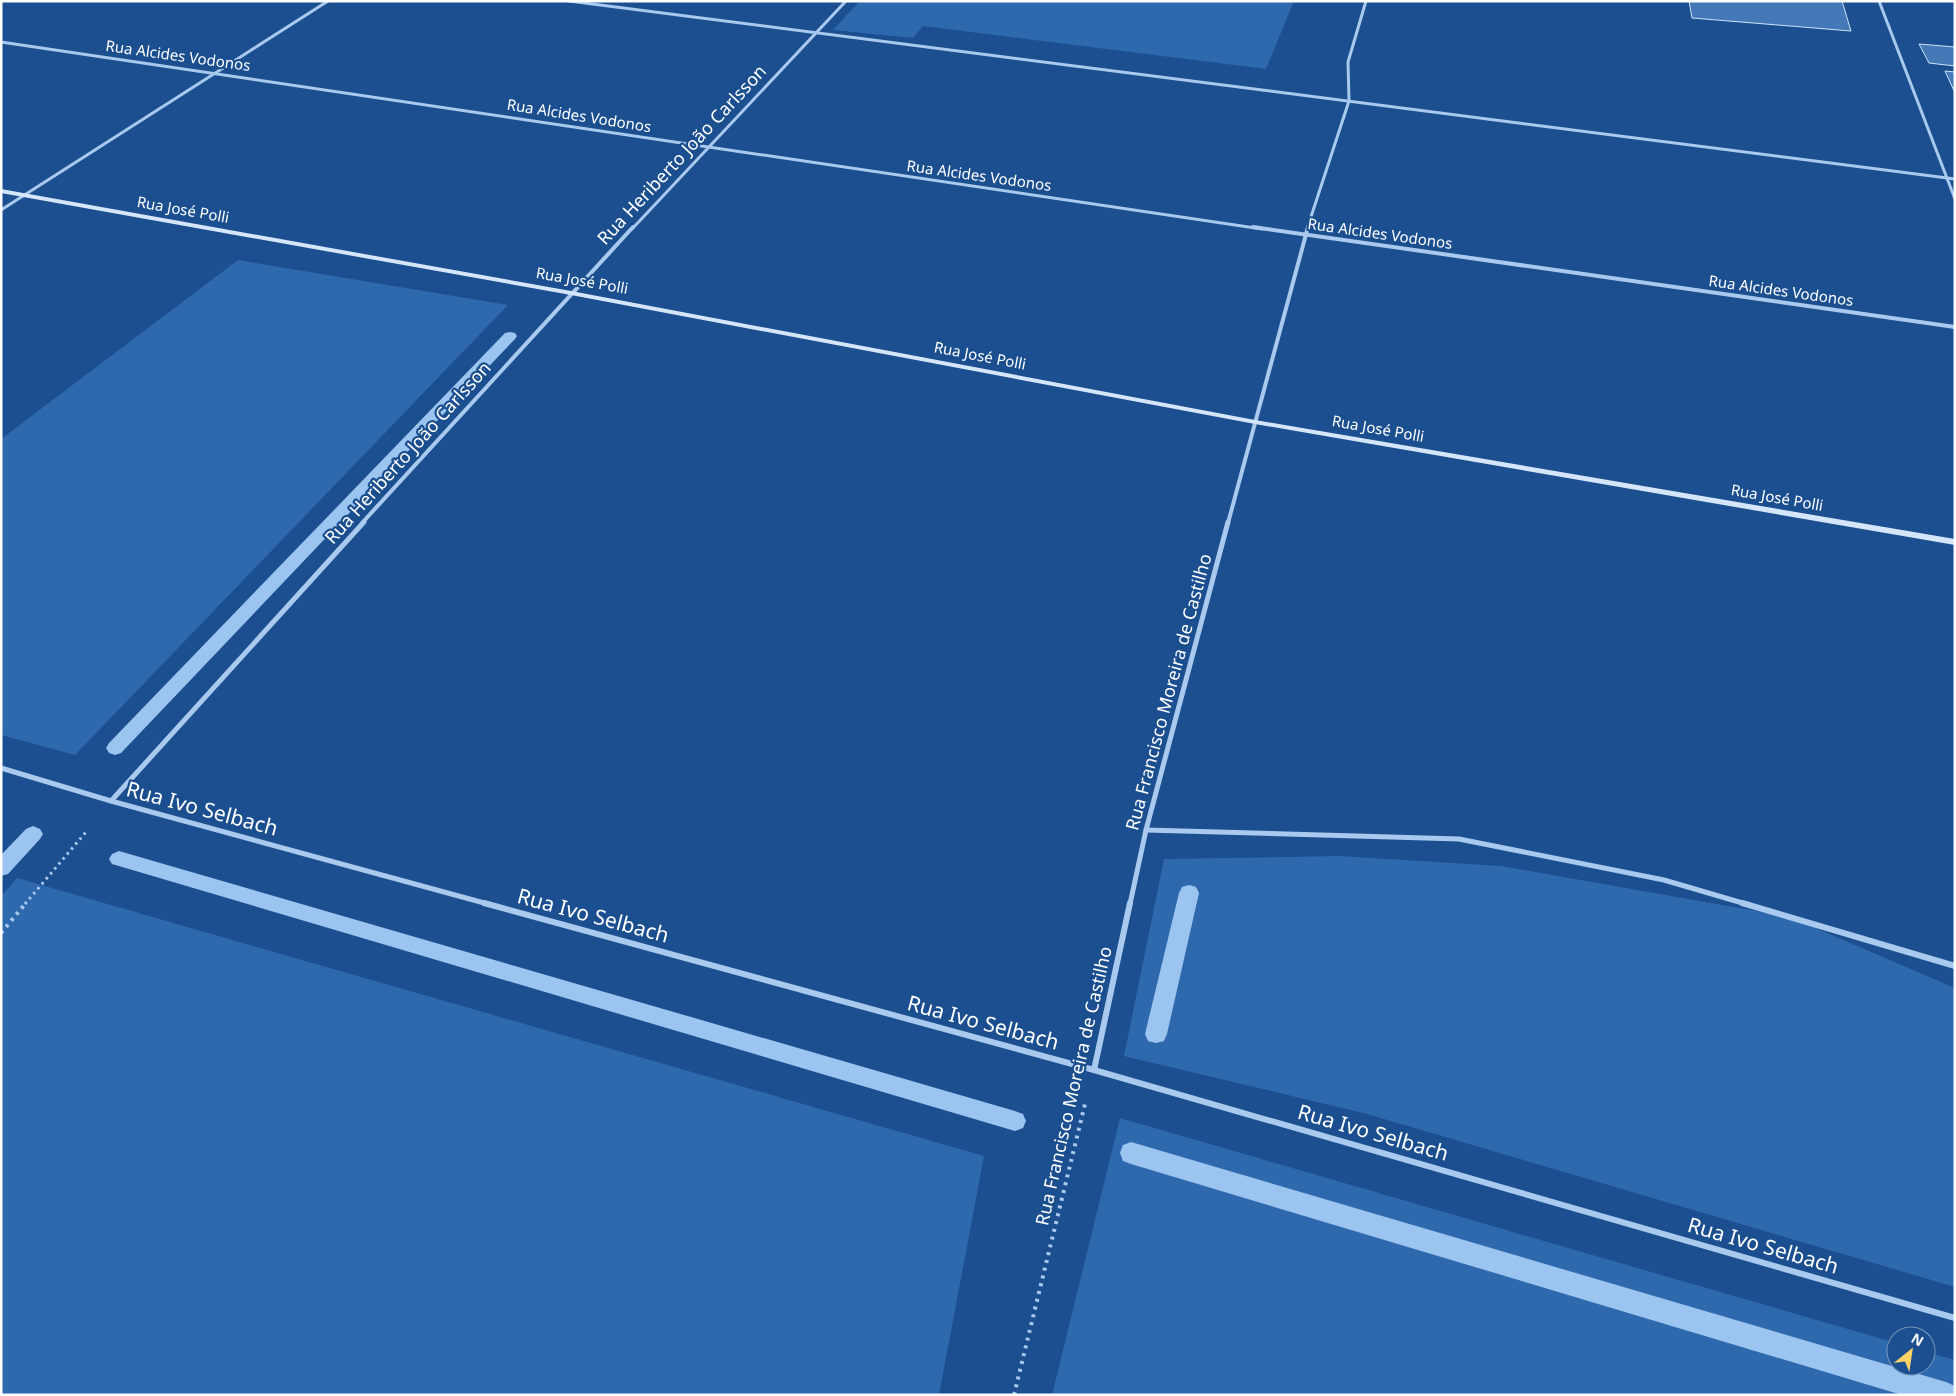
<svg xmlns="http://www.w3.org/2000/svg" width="1956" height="1396" font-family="'Noto Sans',sans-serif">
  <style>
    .green { fill: #2e69ad }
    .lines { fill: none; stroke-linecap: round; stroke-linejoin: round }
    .stream { fill: #9cc4f0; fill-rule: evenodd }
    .building { fill: #4478b7; stroke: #cfe3fa }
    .path-far1 { stroke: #a9c9ee; stroke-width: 3; stroke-dasharray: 2.5 4; stroke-linecap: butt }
    .path { stroke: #a9c9ee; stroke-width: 4; stroke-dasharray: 3 5; stroke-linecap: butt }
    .street-far3 { stroke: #a9c9ee; stroke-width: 3 }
    .street-far2 { stroke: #a9c9ee; stroke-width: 4 }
    .street-far1 { stroke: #a9c9ee; stroke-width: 5 }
    .street { stroke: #a9c9ee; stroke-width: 6 }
    .secondary { fill: #d6e6fa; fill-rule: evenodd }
    .labels { text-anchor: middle; stroke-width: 4.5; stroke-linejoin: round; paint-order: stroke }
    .far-street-label { font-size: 15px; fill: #fff; stroke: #1b4f8f }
    .street-label { font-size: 18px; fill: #fff; stroke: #1b4f8f }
    .near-street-label { font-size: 21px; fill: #fff; stroke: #1b4f8f }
  </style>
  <rect width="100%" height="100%" fill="#1b4f8f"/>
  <!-- green -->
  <g class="green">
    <polygon points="860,1 1294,1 1266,69 923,26 913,38 833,30"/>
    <polygon points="238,260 508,305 75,755 1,735 1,439"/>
    <polygon points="1339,856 1501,866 1790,917 1955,988 1955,1287 1367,1114 1124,1056 1164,859"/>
    <polygon points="17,878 984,1156 939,1395 1,1395 1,896"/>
    <polygon points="1120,1118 1896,1343 1896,1366 1926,1366 1926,1352 1955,1360 1955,1395 1052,1395"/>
  </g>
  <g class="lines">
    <!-- stream -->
    <g class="stream">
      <polygon points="510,332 515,333 517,336 515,339 121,753 115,755 109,753 106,748 109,743 505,333"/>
      <polygon points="33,826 40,829 43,834 40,839 8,874 1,876 1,855 26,829"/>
      <polygon points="119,851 1015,1111 1023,1114 1026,1121 1023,1128 1015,1131 112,864 109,859 112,854"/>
      <polygon points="1189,885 1196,887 1199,893 1167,1034 1164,1041 1156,1043 1148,1041 1145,1034 1179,893 1182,887"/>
      <polygon points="1131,1142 1946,1382 1955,1386 1955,1395 1902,1395 1131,1164 1123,1161 1120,1153 1123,1145"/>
    </g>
  </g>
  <!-- building -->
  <g class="building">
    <polygon points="1689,1 1842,1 1851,31 1692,18"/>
    <polygon points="1919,44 1955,47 1955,66 1929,63"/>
    <polygon points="1945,71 1955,72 1955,93"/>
  </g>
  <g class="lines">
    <!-- path-far1 -->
    <polyline class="path-far1" points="25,904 86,832"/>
    <!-- path -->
    <g class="path">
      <polyline points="1,933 26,903"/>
      <polyline points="1014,1395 1085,1104"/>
    </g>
    <!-- street-far3 -->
    <g class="street-far3">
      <polyline points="569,1 1955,179"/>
      <polyline points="1879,1 1955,199"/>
      <polyline points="1,42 1262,229"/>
      <polyline points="1,210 328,1"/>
      <polyline points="632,229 846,1"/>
      <polyline points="1307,229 1349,101 1348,62 1366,1"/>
    </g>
    <!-- street-far2 -->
    <g class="street-far2">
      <polyline points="1253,227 1955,327"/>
      <polyline points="362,523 633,227"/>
      <polyline points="1228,523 1308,227"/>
    </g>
    <!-- street-far1 -->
    <g class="street-far1">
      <polyline points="1,768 111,801 488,904"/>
      <polyline points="111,801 364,522"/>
      <polyline points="1146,830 1459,839 1664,880 1746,904"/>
      <polyline points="1130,904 1146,830 1228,522"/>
    </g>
    <!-- street -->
    <g class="street">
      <polyline points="484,903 1094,1070 1955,1318"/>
      <polyline points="1742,903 1955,966"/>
      <polyline points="1094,1070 1130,903"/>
    </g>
    <!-- secondary -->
    <polygon class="secondary" points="1,189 571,291 1255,420 1955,539 1955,545 1255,424 571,295 1,193"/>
  </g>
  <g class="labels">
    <!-- far-street labels -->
    <g class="far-street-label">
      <text transform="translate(178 56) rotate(8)" y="5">Rua Alcides Vodonos</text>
      <text transform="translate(579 116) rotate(9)" y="5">Rua Alcides Vodonos</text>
      <text transform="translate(979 176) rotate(8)" y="5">Rua Alcides Vodonos</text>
      <text transform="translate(183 210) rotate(10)" y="5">Rua José Polli</text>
      <text transform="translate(1380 234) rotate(8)" y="5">Rua Alcides Vodonos</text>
      <text transform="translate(582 281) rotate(10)" y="5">Rua José Polli</text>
      <text transform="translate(1781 291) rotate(8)" y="5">Rua Alcides Vodonos</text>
      <text transform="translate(980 356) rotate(11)" y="5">Rua José Polli</text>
      <text transform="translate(1378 429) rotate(10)" y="5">Rua José Polli</text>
      <text transform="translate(1777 498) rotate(10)" y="5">Rua José Polli</text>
    </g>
    <!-- street labels -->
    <g class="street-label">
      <text transform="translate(682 155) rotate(-47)" y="6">Rua Heriberto João Carlsson</text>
      <text transform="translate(408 453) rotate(-48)" y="6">Rua Heriberto João Carlsson</text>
      <text transform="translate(1169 692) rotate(-75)" y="6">Rua Francisco Moreira de Castilho</text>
      <text transform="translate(1074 1086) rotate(-77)" y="6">Rua Francisco Moreira de Castilho</text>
    </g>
    <!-- near-street labels -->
    <g class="near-street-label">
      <text transform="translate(202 809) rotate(15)" y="7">Rua Ivo Selbach</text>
      <text transform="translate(593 916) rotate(15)" y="7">Rua Ivo Selbach</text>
      <text transform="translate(983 1023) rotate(15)" y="7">Rua Ivo Selbach</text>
      <text transform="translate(1373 1133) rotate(16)" y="7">Rua Ivo Selbach</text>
      <text transform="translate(1763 1246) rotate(16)" y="7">Rua Ivo Selbach</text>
    </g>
  </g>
  <!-- border -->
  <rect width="1956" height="1396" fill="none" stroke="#ffffff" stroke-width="5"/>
  <!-- north arrow -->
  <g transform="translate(1911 1351) rotate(30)"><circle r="24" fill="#1b4f8f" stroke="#7695bc"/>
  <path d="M0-4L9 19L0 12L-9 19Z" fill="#ffd166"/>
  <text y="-8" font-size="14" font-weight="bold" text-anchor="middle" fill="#ffffff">N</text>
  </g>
</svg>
